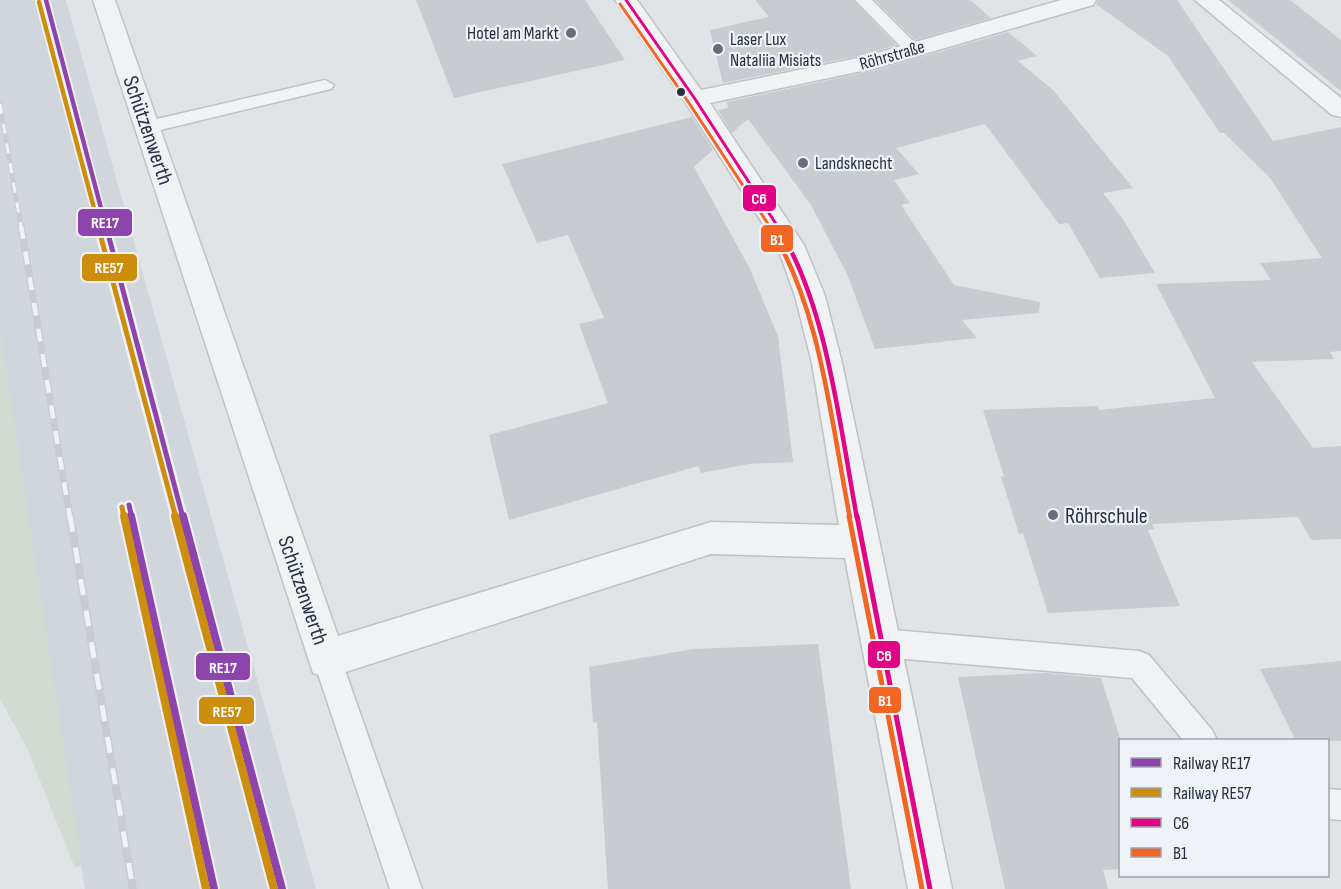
<svg xmlns="http://www.w3.org/2000/svg" width="1341" height="889" font-family="'Sofia Sans Condensed',sans-serif">
  <style>
    .built { fill: #d1d5dc }
    .green { fill: #d1dbd2 }
    .building { fill: #c8cbcf }
    .lines { fill: none; stroke-linecap: round; stroke-linejoin: round }
    .service-casing { stroke: #bec1c5; stroke-width: 3 }
    .minor-casing { stroke: #bec1c5; stroke-width: 3 }
    .service { fill: #f1f2f3; fill-rule: evenodd }
    .minor { fill: #f1f2f3; fill-rule: evenodd }
    .rail-far2-casing { stroke: #cacbce; stroke-width: 4.5 }
    .rail-far1-casing { stroke: #cacbce; stroke-width: 7 }
    .rail-casing { stroke: #cacbce; stroke-width: 8 }
    .rail-far2 { stroke: #eff2f7; stroke-width: 3; stroke-dasharray: 10; stroke-linecap: butt }
    .rail-far1 { stroke: #eff2f7; stroke-width: 4.5; stroke-dasharray: 13; stroke-linecap: butt }
    .rail { stroke: #eff2f7; stroke-width: 5; stroke-dasharray: 16; stroke-linecap: butt }
    .bus-1-far2-casing { stroke: #eff2f7; stroke-width: 6 }
    .bus-1-far1-casing { stroke: #eff2f7; stroke-width: 9 }
    .bus-1-casing { stroke: #eff2f7; stroke-width: 10 }
    .bus-2-far2-casing { stroke: #eff2f7; stroke-width: 6 }
    .bus-2-far1-casing { stroke: #eff2f7; stroke-width: 9 }
    .bus-2-casing { stroke: #eff2f7; stroke-width: 10 }
    .bus-1-far2 { stroke: #e10585; stroke-width: 3 }
    .bus-1-far1 { stroke: #e10585; stroke-width: 4.5 }
    .bus-1 { stroke: #e10585; stroke-width: 5 }
    .bus-2-far2 { stroke: #f26522; stroke-width: 3 }
    .bus-2-far1 { stroke: #f26522; stroke-width: 4.5 }
    .bus-2 { stroke: #f26522; stroke-width: 5 }
    .rail-1-far2-casing { stroke: #eff2f7; stroke-width: 8 }
    .rail-1-far1-casing { stroke: #eff2f7; stroke-width: 10 }
    .rail-1-casing { stroke: #eff2f7; stroke-width: 12 }
    .rail-2-far2-casing { stroke: #eff2f7; stroke-width: 8 }
    .rail-2-far1-casing { stroke: #eff2f7; stroke-width: 10 }
    .rail-2-casing { stroke: #eff2f7; stroke-width: 12 }
    .rail-1-far2 { stroke: #8e44ad; stroke-width: 4.5 }
    .rail-1-far1 { stroke: #8e44ad; stroke-width: 5 }
    .rail-1 { stroke: #8e44ad; stroke-width: 8 }
    .rail-2-far2 { stroke: #cd8e0d; stroke-width: 4.5 }
    .rail-2-far1 { stroke: #cd8e0d; stroke-width: 5 }
    .rail-2 { stroke: #cd8e0d; stroke-width: 8 }
    .poi-dot { fill: #686e7b; stroke: #eff2f7; stroke-width: 2 }
    .bus-dot { fill: #272f41; stroke: #eff2f7; stroke-width: 2 }
    .labels { text-anchor: middle; stroke-width: 4.5; stroke-linejoin: round; paint-order: stroke }
    .far-poi-label { font-size: 18px; fill: #272f41; stroke: #eff2f7; text-anchor: start }
    .far-street-label { font-size: 18px; fill: #272f41; stroke: #eff2f7 }
    .street-label { font-size: 22px; fill: #272f41; stroke: #eff2f7 }
    .poi-label { font-size: 22px; fill: #272f41; stroke: #eff2f7; text-anchor: start }
    .line-badge { stroke: #eff2f7; stroke-width: 2 }
    .badge-label { font-size: 16px; text-anchor: middle; font-weight: bold; fill: #fff }
  </style>
  <rect width="100%" height="100%" fill="#e1e4e7"/>
  <!-- built -->
  <polygon class="built" points="0,0 66,0 316,889 85,889 0,331"/>
  <!-- green -->
  <polygon class="green" points="0,331 82,865 75,868 27,748 0,699"/>
  <!-- building -->
  <g class="building">
    <polygon points="416,0 585,0 625,60 454,98"/>
    <polygon points="755,0 853,0 896,45 862,55 723,83 710,30 769,17"/>
    <polygon points="875,0 970,0 991,18 915,40"/>
    <polygon points="1098,0 1177,0 1273,141 1341,127 1341,351 1330,352 1334,359 1252,362 1313,448 1341,446 1341,539 1311,540 1298,517 1152,524 1154,529 1148,530 1180,606 1048,613 1023,533 1019,534 1001,477 1004,476 983,410 1097,406 1099,410 1215,398 1156,284 1271,280 1260,263 1322,258 1270,178 1224,133 1220,133 1168,56 1096,4"/>
    <polygon points="1228,0 1290,0 1341,40 1341,91"/>
    <polygon points="1008,32 1037,56 1018,61 1053,90 1133,188 1103,193 1121,216 1155,273 1100,278 1068,223 1059,224 985,124 896,148 919,174 894,180 910,203 901,205 954,285 1040,302 1039,313 962,320 977,338 875,349 847,274 811,205 748,119 732,133 718,110 728,108 727,102 876,70"/>
    <polygon points="692,117 713,150 694,167 750,269 778,336 793,462 749,464 701,473 698,466 509,520 489,435 608,403 579,324 604,318 568,235 537,243 502,164"/>
    <polygon points="818,644 851,889 608,889 597,722 593,723 589,667 693,649"/>
    <polygon points="1341,661 1341,741 1296,741 1260,669"/>
    <polygon points="1046,673 1101,678 1120,738 1120,869 1103,870 1108,889 1005,889 958,677"/>
  </g>
  <g class="lines">
    <defs>
      <g id="service">
        <polygon points="855,0 872,0 918,46 920,49 918,52 906,52"/>
        <polygon points="325,80 334,85 331,89 148,133 139,127 148,121"/>
        <polygon points="881,629 1139,651 1149,655 1212,730 1217,740 1183,740 1132,678 881,657 871,653 867,643 871,633"/>
        <polygon points="327,645 337,649 341,659 422,889 390,889 313,659 317,649"/>
        <polygon points="1328,789 1341,790 1341,820 1328,819"/>
      </g>
      <g id="minor">
        <polygon points="93,0 115,0 338,636 711,522 839,525 812,363 795,296 777,246 684,100 615,0 637,0 701,90 863,57 1061,0 1096,0 1093,5 876,68 710,103 804,245 825,296 842,363 952,889 908,889 845,558 711,554 327,678 313,673"/>
        <polygon points="1195,0 1219,0 1341,98 1341,117 1332,115"/>
      </g>
    </defs>
    <!-- service casing -->
    <use href="#service" class="service-casing"/>
    <!-- minor casing -->
    <use href="#minor" class="minor-casing"/>
    <!-- service -->
    <use href="#service" class="service"/>
    <!-- minor -->
    <use href="#minor" class="minor"/>
    <defs>
      <polyline id="rail-far2" points="0,104 21,227"/>
      <polyline id="rail-far1" points="21,226 70,518"/>
      <polyline id="rail" points="70,516 133,889"/>
    </defs>
    <!-- rail-far2 casing -->
    <use href="#rail-far2" class="rail-far2-casing"/>
    <!-- rail-far1 casing -->
    <use href="#rail-far1" class="rail-far1-casing"/>
    <!-- rail casing -->
    <use href="#rail" class="rail-casing"/>
    <!-- rail-far2 -->
    <use href="#rail-far2" class="rail-far2"/>
    <!-- rail-far1 -->
    <use href="#rail-far1" class="rail-far1"/>
    <!-- rail -->
    <use href="#rail" class="rail"/>
    <defs>
      <polyline id="bus-1-far2" points="626,0 695,99 778,227"/>
      <path id="bus-1-far1" d="M777,226c50,77 63,202 80,292"/>
      <polyline id="bus-1" points="857,516 930,889"/>
      <polyline id="bus-2-far2" points="620,4 689,103 770,227"/>
      <path id="bus-2-far1" d="M769,226c52,81 62,197 81,292"/>
      <polyline id="bus-2" points="849,516 922,889"/>
    </defs>
    <!-- bus-1-far2 casing -->
    <use href="#bus-1-far2" class="bus-1-far2-casing"/>
    <!-- bus-1-far1 casing -->
    <use href="#bus-1-far1" class="bus-1-far1-casing"/>
    <!-- bus-1 casing -->
    <use href="#bus-1" class="bus-1-casing"/>
    <!-- bus-2-far2 casing -->
    <use href="#bus-2-far2" class="bus-2-far2-casing"/>
    <!-- bus-2-far1 casing -->
    <use href="#bus-2-far1" class="bus-2-far1-casing"/>
    <!-- bus-2 casing -->
    <use href="#bus-2" class="bus-2-casing"/>
    <!-- bus-1-far2 -->
    <use href="#bus-1-far2" class="bus-1-far2"/>
    <!-- bus-1-far1 -->
    <use href="#bus-1-far1" class="bus-1-far1"/>
    <!-- bus-1 -->
    <use href="#bus-1" class="bus-1"/>
    <!-- bus-2-far2 -->
    <use href="#bus-2-far2" class="bus-2-far2"/>
    <!-- bus-2-far1 -->
    <use href="#bus-2-far1" class="bus-2-far1"/>
    <!-- bus-2 -->
    <use href="#bus-2" class="bus-2"/>
    <defs>
      <polyline id="rail-1-far2" points="46,0 106,227"/>
      <g id="rail-1-far1">
        <polyline points="106,226 183,518"/>
        <polyline points="129,505 132,518"/>
      </g>
      <g id="rail-1">
        <polyline points="131,516 214,889"/>
        <polyline points="183,516 282,889"/>
      </g>
      <polyline id="rail-2-far2" points="39,2 99,227"/>
      <g id="rail-2-far1">
        <polyline points="98,226 176,518"/>
        <polyline points="122,507 124,518"/>
      </g>
      <g id="rail-2">
        <polyline points="124,516 206,889"/>
        <polyline points="175,516 274,889"/>
      </g>
    </defs>
    <!-- rail-1-far2 casing -->
    <use href="#rail-1-far2" class="rail-1-far2-casing"/>
    <!-- rail-1-far1 casing -->
    <use href="#rail-1-far1" class="rail-1-far1-casing"/>
    <!-- rail-1 casing -->
    <use href="#rail-1" class="rail-1-casing"/>
    <!-- rail-2-far2 casing -->
    <use href="#rail-2-far2" class="rail-2-far2-casing"/>
    <!-- rail-2-far1 casing -->
    <use href="#rail-2-far1" class="rail-2-far1-casing"/>
    <!-- rail-2 casing -->
    <use href="#rail-2" class="rail-2-casing"/>
    <!-- rail-1-far2 -->
    <use href="#rail-1-far2" class="rail-1-far2"/>
    <!-- rail-1-far1 -->
    <use href="#rail-1-far1" class="rail-1-far1"/>
    <!-- rail-1 -->
    <use href="#rail-1" class="rail-1"/>
    <!-- rail-2-far2 -->
    <use href="#rail-2-far2" class="rail-2-far2"/>
    <!-- rail-2-far1 -->
    <use href="#rail-2-far1" class="rail-2-far1"/>
    <!-- rail-2 -->
    <use href="#rail-2" class="rail-2"/>
  </g>
  <!-- markers -->
  <g class="poi-dot">
    <circle cx="571" cy="33" r="6"/>
    <circle cx="718" cy="49" r="6"/>
    <circle cx="803" cy="163" r="6"/>
    <circle cx="1053" cy="515" r="6"/>
  </g>
  <circle class="bus-dot" cx="681" cy="92" r="5"/>
  <g class="labels">
    <!-- far-poi labels -->
    <g class="far-poi-label">
      <text x="559" y="39" text-anchor="end">Hotel am Markt</text>
      <text x="730" y="45">Laser Lux<tspan x="730" dy="21">Nataliia Misiats</tspan></text>
      <text x="815" y="169">Landsknecht</text>
    </g>
    <!-- far-street labels -->
    <g class="far-street-label">
      <text transform="translate(892 55) rotate(-16)" y="6">Röhrstraße</text>
    </g>
    <!-- street labels -->
    <g class="street-label">
      <text transform="translate(149 130) rotate(71)" y="8">Schützenwerth</text>
      <text transform="translate(304 590) rotate(71)" y="8">Schützenwerth</text>
    </g>
    <!-- poi labels -->
    <g class="poi-label">
      <text x="1065" y="523">Röhrschule</text>
    </g>
  </g>
  <g class="line-badge">
    <rect x="742" y="184" width="35" height="28" rx="6" fill="#e10585"/>
    <rect x="77" y="208" width="56" height="29" rx="6" fill="#8e44ad"/>
    <rect x="760" y="224" width="34" height="29" rx="6" fill="#f26522"/>
    <rect x="81" y="253" width="57" height="29" rx="6" fill="#cd8e0d"/>
    <rect x="867" y="640" width="34" height="29" rx="6" fill="#e10585"/>
    <rect x="195" y="652" width="56" height="29" rx="6" fill="#8e44ad"/>
    <rect x="868" y="686" width="34" height="28" rx="6" fill="#f26522"/>
    <rect x="198" y="696" width="57" height="29" rx="6" fill="#cd8e0d"/>
  </g>
  <g class="badge-label">
    <text x="759" y="204">C6</text>
    <text x="105" y="228">RE17</text>
    <text x="777" y="245">B1</text>
    <text x="109" y="273">RE57</text>
    <text x="884" y="661">C6</text>
    <text x="223" y="673">RE17</text>
    <text x="885" y="706">B1</text>
    <text x="227" y="717">RE57</text>
  </g>
  <!-- legend -->
  <rect x="1119" y="739" width="210" height="138" fill="#eff2f7" stroke="#9fa4ae" stroke-width="1.5"/>
  <rect x="1131" y="758" width="30" height="9" fill="#8e44ad" stroke="#9fa4ae" stroke-width="1.5"/>
  <text x="1173" y="769" font-size="18" fill="#272f41">Railway RE17</text>
  <rect x="1131" y="788" width="30" height="9" fill="#cd8e0d" stroke="#9fa4ae" stroke-width="1.5"/>
  <text x="1173" y="799" font-size="18" fill="#272f41">Railway RE57</text>
  <rect x="1131" y="818" width="30" height="9" fill="#e10585" stroke="#9fa4ae" stroke-width="1.5"/>
  <text x="1173" y="829" font-size="18" fill="#272f41">C6</text>
  <rect x="1131" y="848" width="30" height="9" fill="#f26522" stroke="#9fa4ae" stroke-width="1.5"/>
  <text x="1173" y="859" font-size="18" fill="#272f41">B1</text>
</svg>
